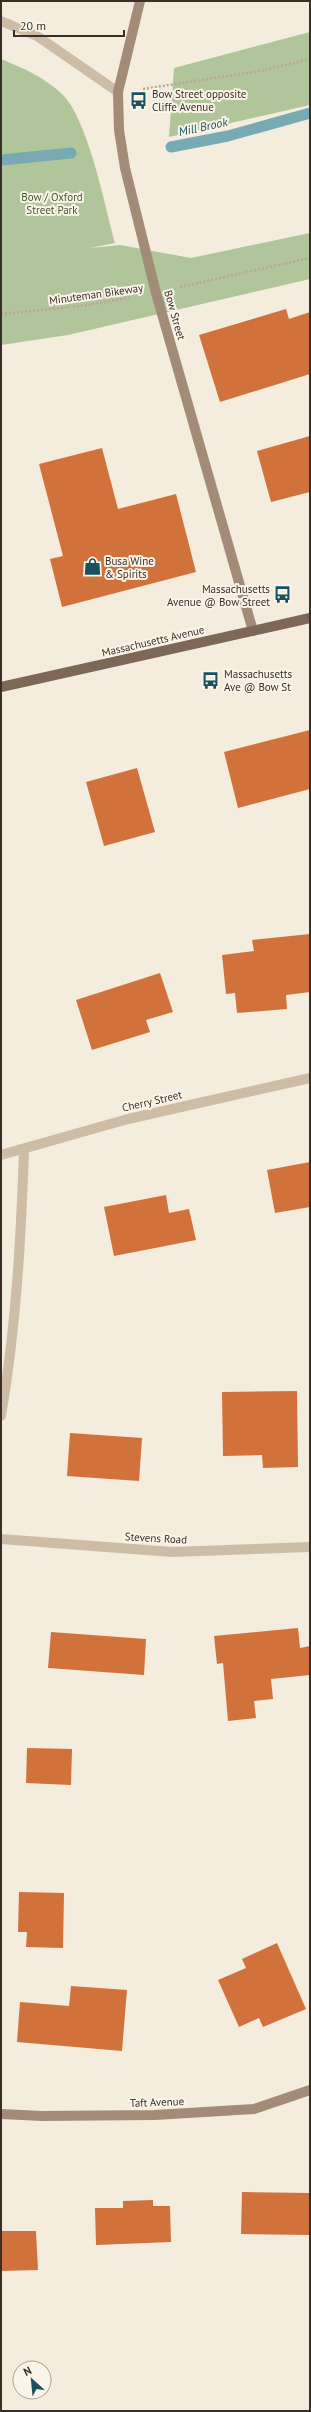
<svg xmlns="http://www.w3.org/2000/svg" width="311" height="2412" font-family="'PT Sans',sans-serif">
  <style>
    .green { fill: #b1c59a }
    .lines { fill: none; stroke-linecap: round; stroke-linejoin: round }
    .stream { stroke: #78aab4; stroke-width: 11 }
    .building { fill: #d1723d }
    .path { stroke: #baa790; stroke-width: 2.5; stroke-dasharray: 2 2; stroke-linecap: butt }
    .street { stroke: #cebda6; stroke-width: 10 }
    .secondary { stroke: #a28c77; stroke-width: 10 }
    .primary { stroke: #7d6857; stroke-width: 10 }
    .labels { text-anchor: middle; stroke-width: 4; stroke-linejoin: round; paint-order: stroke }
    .poi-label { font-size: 11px; fill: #392f28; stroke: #fbf5e9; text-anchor: start }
    .park-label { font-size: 11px; fill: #425a29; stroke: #fbf5e9 }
    .street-label { font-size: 11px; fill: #392f28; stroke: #fbf5e9 }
    .water-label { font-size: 12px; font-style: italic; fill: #19525f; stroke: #fbf5e9 }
  </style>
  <rect width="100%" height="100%" fill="#f4ecdc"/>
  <!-- green -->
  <g class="green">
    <polygon points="310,32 310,105 169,137 174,68"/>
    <path d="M1,59c22,9 43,18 61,35 26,25 43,112 53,149l-25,5 30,-3 71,13 119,-25v46l-242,56 -67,10z"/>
  </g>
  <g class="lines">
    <!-- stream -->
    <g class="stream">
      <polyline points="171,147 228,136 310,113"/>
      <polyline points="1,160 71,153"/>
    </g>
  </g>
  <!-- building -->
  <g class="building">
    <polygon points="286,309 289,319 310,312 310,374 220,402 199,335"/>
    <polygon points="310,436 310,492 271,502 257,451"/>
    <polygon points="102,448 118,509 176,494 196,572 62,607 50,559 63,556 39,464"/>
    <polygon points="310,730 310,789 238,808 224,752"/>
    <polygon points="137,768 155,832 104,846 86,782"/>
    <polygon points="310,934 310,992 286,995 287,1009 237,1013 235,993 226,994 222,955 254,951 252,940"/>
    <polygon points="160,973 173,1012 146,1020 150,1032 92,1050 76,1000"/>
    <polygon points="310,1162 310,1207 275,1213 267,1170"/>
    <polygon points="166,1195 169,1213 189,1209 196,1240 114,1256 104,1207"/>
    <polygon points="297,1391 298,1467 263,1468 262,1455 223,1456 222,1392"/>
    <polygon points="70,1433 142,1438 139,1481 67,1476"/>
    <polygon points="298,1628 300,1648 310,1646 310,1675 271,1679 273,1699 254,1701 256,1718 228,1721 223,1663 217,1664 214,1636"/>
    <polygon points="51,1632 146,1639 144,1675 48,1668"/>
    <polygon points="27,1748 72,1749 71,1785 26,1783"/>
    <polygon points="19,1892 64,1893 63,1948 26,1947 27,1932 18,1932"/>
    <polygon points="277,1943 306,2009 263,2027 259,2018 239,2027 218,1980 246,1968 242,1959"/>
    <polygon points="71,1986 127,1990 122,2051 17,2042 20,2002 69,2006"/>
    <polygon points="242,2192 310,2193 310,2235 241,2234"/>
    <polygon points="153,2200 153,2206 170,2206 171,2242 96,2245 95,2208 123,2208 123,2201"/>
    <polygon points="1,2231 36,2231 38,2270 1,2271"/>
  </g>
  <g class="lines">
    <!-- path -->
    <g class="path">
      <polyline points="143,89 260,71 310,59"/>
      <polyline points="180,287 310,258"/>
      <polyline points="1,314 89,305 132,297"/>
    </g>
    <!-- street -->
    <g class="street">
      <polyline points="1,21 37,36 118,92"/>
      <polyline points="1,1155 128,1119 310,1078"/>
      <path d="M1,1416c15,-88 20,-177 23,-266"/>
      <polyline points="1,1539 172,1552 310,1547"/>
    </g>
    <!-- secondary -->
    <g class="secondary">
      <polyline points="140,1 118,92 119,130 125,168 156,293 253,631"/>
      <polyline points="1,2114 42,2116 155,2115 254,2109 310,2090"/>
    </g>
    <!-- primary -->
    <polyline class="primary" points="1,687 310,618"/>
  </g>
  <!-- icons -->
  <defs>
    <symbol id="bus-bare" viewBox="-9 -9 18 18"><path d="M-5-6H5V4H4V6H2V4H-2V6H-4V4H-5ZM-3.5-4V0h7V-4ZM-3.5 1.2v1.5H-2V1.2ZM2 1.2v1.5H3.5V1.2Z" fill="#19525f" stroke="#fbf5e9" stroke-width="2.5" paint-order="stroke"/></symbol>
    <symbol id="shop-bare" viewBox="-9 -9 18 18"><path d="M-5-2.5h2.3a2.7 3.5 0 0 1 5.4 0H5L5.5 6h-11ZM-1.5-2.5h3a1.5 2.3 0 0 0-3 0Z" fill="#19525f" stroke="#fbf5e9" stroke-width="2.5" paint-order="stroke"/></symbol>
  </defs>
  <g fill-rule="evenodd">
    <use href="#bus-bare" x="126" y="88" width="25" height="25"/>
    <use href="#shop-bare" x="80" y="554" width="25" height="25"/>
    <use href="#bus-bare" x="270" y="582" width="25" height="25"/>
    <use href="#bus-bare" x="198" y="668" width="25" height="25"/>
  </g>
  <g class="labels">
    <!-- poi labels -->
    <g class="poi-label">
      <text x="152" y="98">Bow Street opposite<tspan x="152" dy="13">Cliffe Avenue</tspan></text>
      <text x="105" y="565">Busa Wine<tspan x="105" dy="13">&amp; Spirits</tspan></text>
      <text x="270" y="593" text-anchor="end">Massachusetts<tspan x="270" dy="13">Avenue @ Bow Street</tspan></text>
      <text x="224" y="678">Massachusetts<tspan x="224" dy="13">Ave @ Bow St</tspan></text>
    </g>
    <!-- park labels -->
    <g class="park-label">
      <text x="52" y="201">Bow / Oxford<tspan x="52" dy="13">Street Park</tspan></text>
    </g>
    <!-- street labels -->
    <g class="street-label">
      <text transform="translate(96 294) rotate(-8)" y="4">Minuteman Bikeway</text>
      <text transform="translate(175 315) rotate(74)" y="4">Bow Street</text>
      <text transform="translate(153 641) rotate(-13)" y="4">Massachusetts Avenue</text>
      <text transform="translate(152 1101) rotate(-13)" y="4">Cherry Street</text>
      <text transform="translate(156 1538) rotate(3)" y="4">Stevens Road</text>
      <text transform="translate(157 2102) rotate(-2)" y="4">Taft Avenue</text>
    </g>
    <!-- water labels -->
    <g class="water-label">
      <text transform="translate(203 127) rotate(-12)" y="4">Mill Brook</text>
    </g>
  </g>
  <!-- border -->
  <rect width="311" height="2412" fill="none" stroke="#392f28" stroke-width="4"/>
  <!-- north arrow -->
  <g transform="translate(32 2380) rotate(333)"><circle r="19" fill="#fbf5e9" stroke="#ada69c"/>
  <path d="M0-3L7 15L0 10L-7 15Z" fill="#19525f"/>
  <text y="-6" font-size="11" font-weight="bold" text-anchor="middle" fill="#392f28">N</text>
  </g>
  <!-- scale -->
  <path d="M14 30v6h110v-6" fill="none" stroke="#392f28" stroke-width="2"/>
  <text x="20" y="30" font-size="12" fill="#392f28" stroke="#fbf5e9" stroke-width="3" paint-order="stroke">20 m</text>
</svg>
